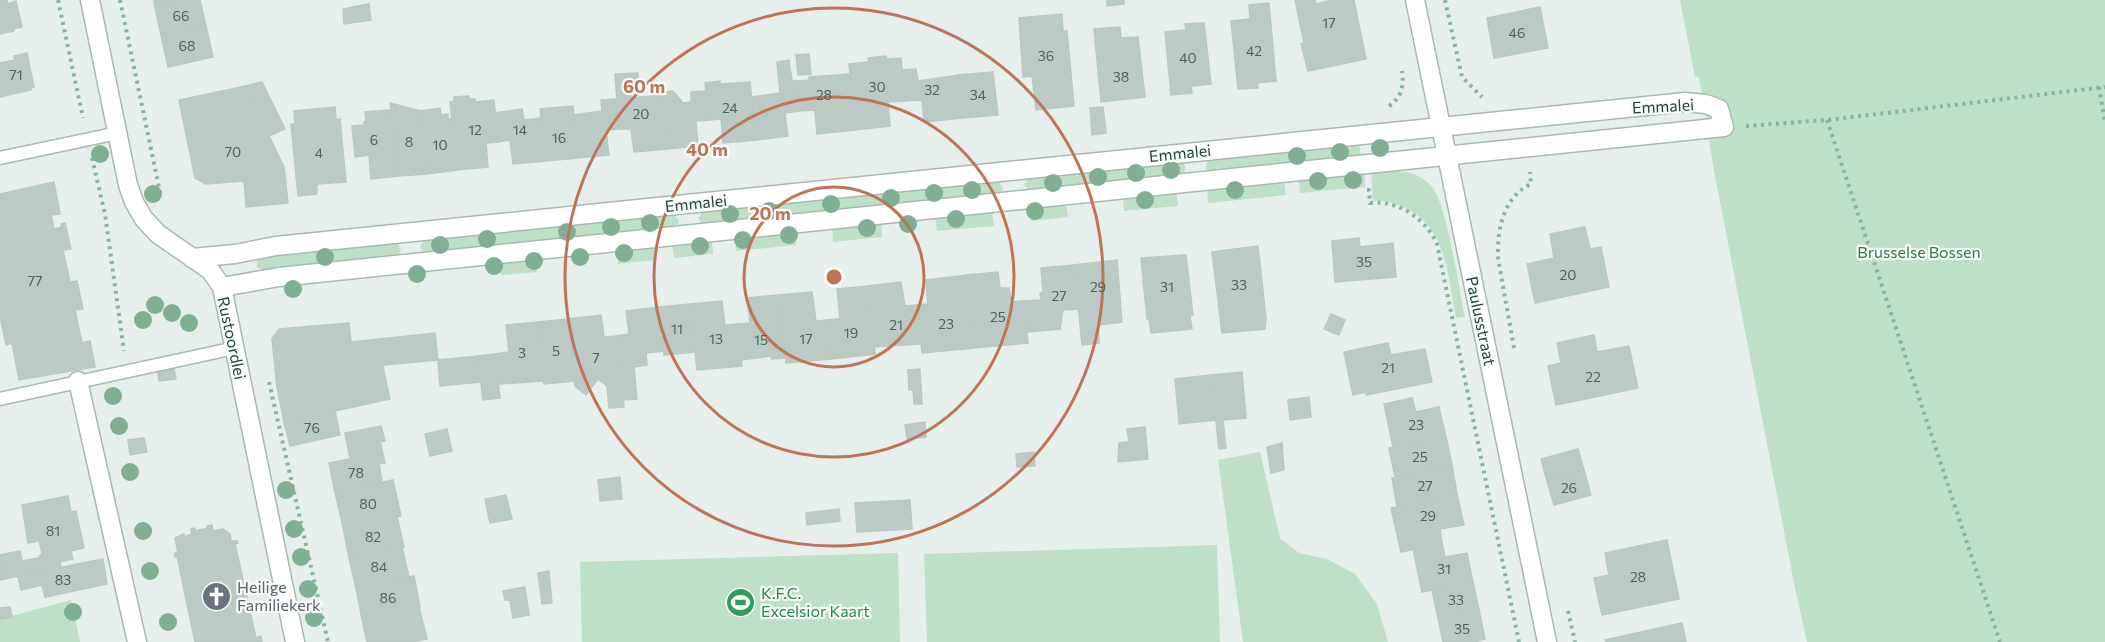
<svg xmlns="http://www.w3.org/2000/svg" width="2105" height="642" font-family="Commissioner,sans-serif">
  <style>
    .green { fill: #bfe0c8 }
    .building { fill: #bbcac4; stroke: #b8c9c2; stroke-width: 1.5 }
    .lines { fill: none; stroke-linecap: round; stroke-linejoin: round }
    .lane-casing { stroke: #a8b8b2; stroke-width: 15 }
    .street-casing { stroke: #a8b8b2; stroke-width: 21 }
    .path { stroke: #86b3a5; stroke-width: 4; stroke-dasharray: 3 4.5; stroke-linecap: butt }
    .lane { stroke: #fff; stroke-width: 12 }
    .street { stroke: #fff; stroke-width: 18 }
    .tree { fill: #80af93 }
    .ring { fill: none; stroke: #c07456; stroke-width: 3 }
    .labels { text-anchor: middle; stroke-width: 4.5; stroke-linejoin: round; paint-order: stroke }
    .number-label { font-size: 14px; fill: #4a645c }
    .street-label { font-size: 16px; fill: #24423a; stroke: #f7fbf9 }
    .park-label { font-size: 16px; fill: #2d7a4b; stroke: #f7fbf9 }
    .worship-label { font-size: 16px; fill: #5b616d; stroke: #f7fbf9; text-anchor: start }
    .leisure-label { font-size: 16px; fill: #27864d; stroke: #f7fbf9; text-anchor: start }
    .centre { fill: #c07456; stroke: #f7fbf9; stroke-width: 3 }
    .ring-label { font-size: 18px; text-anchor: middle; font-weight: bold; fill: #c07456; stroke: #f7fbf9; stroke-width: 4.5; stroke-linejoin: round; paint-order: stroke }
  </style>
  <rect width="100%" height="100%" fill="#e6efeb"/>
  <!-- green -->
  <g class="green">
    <polygon points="1680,0 2105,0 2105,642 1807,642 1795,588 1714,171 1699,77 1695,77"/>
    <polygon points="1359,143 1361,158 1209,173 1206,169 1207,160 1211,158"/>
    <polygon points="1182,162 1185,166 1184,175 1030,192 1024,185 1030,177"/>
    <path d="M1395,171c14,0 27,4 37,16 15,17 27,103 33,130l-9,1c-8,-37 -8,-88 -47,-108 -11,-6 -23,-10 -36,-9l-2,-28z"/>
    <polygon points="1364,172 1365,187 1300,193 1299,179"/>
    <polygon points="996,180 1003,187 1002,194 703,225 698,218 705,210"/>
    <polygon points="1284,181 1286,195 1208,203 1207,188"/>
    <polygon points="1176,191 1178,206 1124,211 1123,197"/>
    <polygon points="1066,203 1068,217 1031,221 1029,206"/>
    <polygon points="992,210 994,226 937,231 935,216"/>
    <polygon points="671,213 679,220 676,228 425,254 420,247 421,244 427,239"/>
    <polygon points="881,222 882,237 833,242 832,227"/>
    <polygon points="795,230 796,245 736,251 735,236"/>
    <polygon points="712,239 713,254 674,258 672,243"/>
    <polygon points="393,242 398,244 401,250 397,257 263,271 257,267 257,261 262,257"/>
    <polygon points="655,245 656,260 618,264 617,249"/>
    <polygon points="536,257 537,272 501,275 499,261"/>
    <polygon points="1260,452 1280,538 1299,553 1327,559 1355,574 1377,604 1388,642 1243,642 1218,460"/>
    <polygon points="1217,545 1220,642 927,642 924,554"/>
    <polygon points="898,553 900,642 582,642 580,562"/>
    <polygon points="71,600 80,642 0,642 0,619"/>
  </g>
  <!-- building -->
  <g class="building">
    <polygon points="0,0 7,0 8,4 16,1 22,27 13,29 14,31 0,34"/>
    <polygon points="154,0 185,0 155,7"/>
    <polygon points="185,0 200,0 206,26 161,35 155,7"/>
    <polygon points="1107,0 1124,0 1124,4 1107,6"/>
    <polygon points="1295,0 1315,0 1316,4 1333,0 1354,0 1366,59 1308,71 1301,44 1304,43"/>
    <polygon points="1269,3 1276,81 1257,83 1258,88 1238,89 1231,21 1250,19 1249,5"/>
    <polygon points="369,4 371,20 344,24 343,9"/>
    <polygon points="1540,7 1548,48 1494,58 1487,18"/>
    <polygon points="1062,14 1063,31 1067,31 1074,106 1036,110 1032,76 1023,77 1019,18"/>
    <polygon points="1204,23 1211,84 1191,86 1192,93 1171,95 1165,32 1186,30 1185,24"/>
    <polygon points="206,26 213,57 168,67 161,35"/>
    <polygon points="1120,27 1121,38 1138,37 1145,97 1101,102 1094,29"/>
    <polygon points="27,53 34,87 31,88 31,90 0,97 0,63 15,60 14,56"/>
    <polygon points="809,54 811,74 798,75 796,55"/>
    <polygon points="886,56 887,59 901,58 905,101 888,102 890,126 855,130 849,64 869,62 868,58"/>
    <polygon points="789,60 792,81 795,81 798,111 785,113 788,136 756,140 752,97 780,93 777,62"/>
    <polygon points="916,69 918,81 958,75 962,118 924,122 922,100 905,101 902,70"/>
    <polygon points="993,72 998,115 962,118 958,75"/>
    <polygon points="638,73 639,84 631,84 631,98 662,95 667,149 634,152 631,129 619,129 615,74"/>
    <polygon points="850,74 855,130 817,134 815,110 798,111 795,81 809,80 809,77"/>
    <polygon points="720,81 720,84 750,82 756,140 723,143 721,119 709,120 705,83"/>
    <polygon points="262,82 285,129 269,136 245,86"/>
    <polygon points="245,86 284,167 288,203 246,207 244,181 206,184 195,178 179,100"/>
    <polygon points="673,91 683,103 691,102 691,92 706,91 709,120 696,121 698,146 667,149 661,92"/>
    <polygon points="469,96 469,99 475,99 475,102 494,100 498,142 486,143 488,167 457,170 450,102 454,101 454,97"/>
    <polygon points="616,99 619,129 606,130 609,155 578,158 574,115 602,111 601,100"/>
    <polygon points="390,103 421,111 427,174 398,176"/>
    <polygon points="573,106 578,158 545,161 540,109"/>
    <polygon points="335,107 336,120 340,119 346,182 317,184 317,194 298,196 291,124 295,124 294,111"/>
    <polygon points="1103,107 1106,133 1092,135 1090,108"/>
    <polygon points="440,108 441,115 448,114 448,119 452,119 457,170 427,174 421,111"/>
    <polygon points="522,109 524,120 541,118 545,161 513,164 510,140 498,142 495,113"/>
    <polygon points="390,110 398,176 371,179 369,155 355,157 352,126 364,125 364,122 366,122 365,112"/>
    <polygon points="54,182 60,214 51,215 54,229 62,227 61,224 65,223 71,249 63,250 70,282 77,281 83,309 75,310 82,343 90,341 95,367 19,380 12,343 6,345 0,316 0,194"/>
    <polygon points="1585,227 1590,249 1601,247 1609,287 1535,303 1527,264 1554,258 1550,234"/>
    <polygon points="1359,238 1360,247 1393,243 1396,277 1335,282 1332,241"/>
    <polygon points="1258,246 1266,318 1265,329 1222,333 1212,252"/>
    <polygon points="1186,255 1193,315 1190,316 1192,329 1151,333 1149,319 1147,319 1141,258"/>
    <polygon points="1117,260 1122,322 1098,325 1099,343 1082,345 1074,265"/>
    <polygon points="1074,265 1079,309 1063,310 1060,329 1027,332 1023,301 1041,300 1040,293 1043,292 1041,268"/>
    <polygon points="998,272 1000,288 1009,288 1011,302 1023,301 1028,343 974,348 967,275"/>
    <polygon points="967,275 974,348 922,353 917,305 928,304 926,280"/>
    <polygon points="901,282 905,306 917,305 921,344 874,347 868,286"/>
    <polygon points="868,286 875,354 831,359 827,320 840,319 837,289"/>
    <polygon points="812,292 816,321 827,320 831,359 786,363 778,295"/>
    <polygon points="778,295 785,358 771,359 771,356 741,360 738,324 750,323 747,298"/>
    <polygon points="722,301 725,325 738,324 742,366 697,370 690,304"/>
    <polygon points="690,304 695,352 664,355 659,307"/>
    <polygon points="659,307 664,351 646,353 647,365 634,367 637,399 623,400 617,336 629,334 626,311"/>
    <polygon points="1331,314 1345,320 1339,335 1324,329"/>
    <polygon points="601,315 604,337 617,336 624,407 609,408 607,386 598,379 586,395 575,386 568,319"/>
    <polygon points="568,319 575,381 544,384 538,322"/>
    <polygon points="538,322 544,381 499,384 495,354 509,352 506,325"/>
    <polygon points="349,323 351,342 435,333 438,360 383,365 385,377 277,387 272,339 279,329"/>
    <polygon points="1594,335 1597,352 1629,346 1638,388 1556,405 1548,366 1561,363 1557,343"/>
    <polygon points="1388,343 1391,355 1425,349 1432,382 1366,395 1366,392 1353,395 1344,352"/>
    <polygon points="495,354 500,398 483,400 478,356"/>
    <polygon points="478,356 480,382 440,386 438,360"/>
    <polygon points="173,364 176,379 159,381 157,367"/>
    <polygon points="920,369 922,404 914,404 913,390 909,390 908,370"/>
    <polygon points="1242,372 1246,418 1223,420 1226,448 1219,449 1211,375"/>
    <polygon points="1211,375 1216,420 1179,424 1175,379"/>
    <polygon points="385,377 390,399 284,422 277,387"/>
    <polygon points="1309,397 1311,417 1290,420 1288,400"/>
    <polygon points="1412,398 1416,412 1439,407 1446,437 1393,447 1384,404"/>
    <polygon points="335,411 340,435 290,446 284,422"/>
    <polygon points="925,422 926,437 907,439 905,425"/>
    <polygon points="381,426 385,441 348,448 345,433"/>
    <polygon points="1145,427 1148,459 1118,462 1119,443 1129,442 1127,429"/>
    <polygon points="447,429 452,451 430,456 425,434"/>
    <polygon points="1446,437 1452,465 1395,477 1389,448"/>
    <polygon points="144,438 147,452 130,455 128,440"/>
    <polygon points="380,442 385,463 379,464 382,482 335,492 329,463 350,459 348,448"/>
    <polygon points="1282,443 1284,470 1271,473 1267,447"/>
    <polygon points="1578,449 1584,470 1547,481 1541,459"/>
    <polygon points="1034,452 1035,466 1017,467 1016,454"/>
    <polygon points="1452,465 1457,494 1397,506 1392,478"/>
    <polygon points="1584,470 1591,495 1554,505 1547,481"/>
    <polygon points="620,477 622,499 600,501 598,480"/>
    <polygon points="393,480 401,516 343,527 335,492"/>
    <polygon points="1457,494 1464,525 1440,529 1442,543 1401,552 1391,508"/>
    <polygon points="506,495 512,519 490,523 485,499"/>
    <polygon points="68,496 71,512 76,511 84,548 71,551 73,559 60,562 61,567 4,579 0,555 20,551 22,561 38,558 42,553 39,541 28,543 22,505"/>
    <polygon points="910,500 912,529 857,532 855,503"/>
    <polygon points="839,509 840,521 807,525 806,513"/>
    <polygon points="397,516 404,547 349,558 343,527"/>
    <polygon points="212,525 213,531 223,529 230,534 231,541 237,541 238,543 235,544 256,638 261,636 262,642 195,642 177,556 175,557 175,553 178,553 175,538 184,534 184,537 192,534 191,529 195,528 195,531 208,528 207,526"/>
    <polygon points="1667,540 1679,599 1602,615 1594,578 1609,575 1605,553"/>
    <polygon points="1442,543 1445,557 1467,553 1473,582 1422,592 1413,549"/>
    <polygon points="402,547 409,577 356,588 349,558"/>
    <polygon points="0,559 4,579 0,580"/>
    <polygon points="103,559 107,584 45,597 42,585 21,590 18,576"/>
    <polygon points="549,571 552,603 542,604 538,573"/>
    <polygon points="414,576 420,607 362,619 356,588"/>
    <polygon points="1473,582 1479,610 1438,618 1432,590"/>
    <polygon points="525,587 529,615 513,618 510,600 505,600 503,591"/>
    <polygon points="10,607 12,617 0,619 0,608"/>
    <polygon points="419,607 427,639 412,642 367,642 362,619"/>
    <polygon points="1479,610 1485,639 1473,642 1443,642 1438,618"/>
    <polygon points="1682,623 1686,642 1606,642 1605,640"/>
  </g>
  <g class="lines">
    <defs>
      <g id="lane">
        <polyline points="0,158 118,133"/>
        <polyline points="0,399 235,348"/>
      </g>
      <g id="street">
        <polyline points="90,0 128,185 134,202 144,219 158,234 210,270 222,287 295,642"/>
        <polyline points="1415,0 1547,642"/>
        <polyline points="192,258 235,254 276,246 1685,102 1706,104 1719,109 1724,127 279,277 222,287"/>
        <polyline points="78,381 137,642"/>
      </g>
    </defs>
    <!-- lane casing -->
    <use href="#lane" class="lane-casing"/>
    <!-- street casing -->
    <use href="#street" class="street-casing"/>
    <!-- path -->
    <g class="path">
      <polyline points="58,0 83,118"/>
      <polyline points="120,0 161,197"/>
      <polyline points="1445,0 1462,77 1482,97"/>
      <polyline points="2099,87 2105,122"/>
      <path d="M1389,106c13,-9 15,-20 13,-35"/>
      <polyline points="1827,120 2000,642"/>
      <polyline points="1746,126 1827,120 2105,87"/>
      <polyline points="92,158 105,214 124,351"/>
      <path d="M1367,190h2l1,13c29,-3 56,16 67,41l82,398"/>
      <path d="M1514,348l-16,-90c-1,-28 5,-61 33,-74l-1,-12"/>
      <polyline points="269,382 328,642"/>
      <polyline points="1568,611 1575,642"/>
    </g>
    <!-- lane -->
    <use href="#lane" class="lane"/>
    <!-- street -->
    <use href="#street" class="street"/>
  </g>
  <!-- trees -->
  <g class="tree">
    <circle cx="1380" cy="148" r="9"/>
    <circle cx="1340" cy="152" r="9"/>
    <circle cx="100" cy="154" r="9"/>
    <circle cx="1297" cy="156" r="9"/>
    <circle cx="1171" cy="170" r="9"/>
    <circle cx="1136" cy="173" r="9"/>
    <circle cx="1098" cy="177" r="9"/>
    <circle cx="1353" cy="180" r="9"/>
    <circle cx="1318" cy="181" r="9"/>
    <circle cx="1053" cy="183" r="9"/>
    <circle cx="972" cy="190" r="9"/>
    <circle cx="1235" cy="190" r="9"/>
    <circle cx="934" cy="193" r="9"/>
    <circle cx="153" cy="194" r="9"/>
    <circle cx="891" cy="198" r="9"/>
    <circle cx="1145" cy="200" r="9"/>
    <circle cx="831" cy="204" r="9"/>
    <circle cx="769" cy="211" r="9"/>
    <circle cx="1035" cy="211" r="9"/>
    <circle cx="730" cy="214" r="9"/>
    <circle cx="956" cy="219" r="9"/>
    <circle cx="650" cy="223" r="9"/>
    <circle cx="908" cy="224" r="9"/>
    <circle cx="611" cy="227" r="9"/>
    <circle cx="867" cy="228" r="9"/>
    <circle cx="567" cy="232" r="9"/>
    <circle cx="789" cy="235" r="9"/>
    <circle cx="487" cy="239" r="9"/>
    <circle cx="743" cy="240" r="9"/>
    <circle cx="440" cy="245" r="9"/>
    <circle cx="700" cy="246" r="9"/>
    <circle cx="624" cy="253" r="9"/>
    <circle cx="325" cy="257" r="9"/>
    <circle cx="580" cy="257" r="9"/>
    <circle cx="534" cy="261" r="9"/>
    <circle cx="494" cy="266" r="9"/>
    <circle cx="417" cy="274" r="9"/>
    <circle cx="293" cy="289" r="9"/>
    <circle cx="155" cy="305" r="9"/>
    <circle cx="172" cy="313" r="9"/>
    <circle cx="143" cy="320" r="9"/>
    <circle cx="189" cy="323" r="9"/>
    <circle cx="113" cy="396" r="9"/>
    <circle cx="119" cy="426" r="9"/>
    <circle cx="130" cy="472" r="9"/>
    <circle cx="286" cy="490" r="9"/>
    <circle cx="294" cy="529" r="9"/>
    <circle cx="143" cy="531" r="9"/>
    <circle cx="301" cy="557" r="9"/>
    <circle cx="150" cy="571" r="9"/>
    <circle cx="308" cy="589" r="9"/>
    <circle cx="73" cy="612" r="9"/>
    <circle cx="314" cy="618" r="9"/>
    <circle cx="168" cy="622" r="9"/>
  </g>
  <!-- distance rings -->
  <g class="ring">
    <circle cx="834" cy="277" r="90"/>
    <circle cx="834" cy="277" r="180"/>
    <circle cx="834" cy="277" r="269"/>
  </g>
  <!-- icons -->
  <defs>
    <symbol id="church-disc" viewBox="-11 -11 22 22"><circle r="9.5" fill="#6b7280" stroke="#f7fbf9"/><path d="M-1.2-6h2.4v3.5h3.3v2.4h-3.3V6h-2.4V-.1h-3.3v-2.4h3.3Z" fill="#fff"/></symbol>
    <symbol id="stadium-disc" viewBox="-11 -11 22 22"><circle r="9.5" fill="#2e9e5b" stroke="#f7fbf9"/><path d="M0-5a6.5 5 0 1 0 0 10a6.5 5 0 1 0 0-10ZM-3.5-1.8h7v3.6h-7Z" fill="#fff"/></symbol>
  </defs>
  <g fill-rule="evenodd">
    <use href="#church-disc" x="200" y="580" width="33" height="33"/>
    <use href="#stadium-disc" x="724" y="586" width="33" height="33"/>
  </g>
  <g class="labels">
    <!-- number labels -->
    <g class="number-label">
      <text x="181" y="21">66</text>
      <text x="1329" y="28">17</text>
      <text x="1517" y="38">46</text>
      <text x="187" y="51">68</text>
      <text x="1254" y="56">42</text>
      <text x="1046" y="61">36</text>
      <text x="1188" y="63">40</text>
      <text x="16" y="80">71</text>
      <text x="1121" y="82">38</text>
      <text x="877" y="92">30</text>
      <text x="932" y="95">32</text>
      <text x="824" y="100">28</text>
      <text x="978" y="100">34</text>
      <text x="730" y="113">24</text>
      <text x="641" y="119">20</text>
      <text x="475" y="135">12</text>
      <text x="520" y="135">14</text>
      <text x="559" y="143">16</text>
      <text x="374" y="145">6</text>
      <text x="409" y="147">8</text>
      <text x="440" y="150">10</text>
      <text x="233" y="157">70</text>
      <text x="319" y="158">4</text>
      <text x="1364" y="267">35</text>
      <text x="1568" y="280">20</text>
      <text x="35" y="286">77</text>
      <text x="1239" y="290">33</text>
      <text x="1098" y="292">29</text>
      <text x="1167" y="292">31</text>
      <text x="1059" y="301">27</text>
      <text x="998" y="322">25</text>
      <text x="946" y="329">23</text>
      <text x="896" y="330">21</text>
      <text x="677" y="334">11</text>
      <text x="851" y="338">19</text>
      <text x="716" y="344">13</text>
      <text x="806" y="344">17</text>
      <text x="761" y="345">15</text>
      <text x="556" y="356">5</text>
      <text x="522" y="358">3</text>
      <text x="596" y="363">7</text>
      <text x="1388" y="373">21</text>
      <text x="1593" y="382">22</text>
      <text x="1416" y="430">23</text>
      <text x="312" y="433">76</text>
      <text x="1420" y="462">25</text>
      <text x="356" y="478">78</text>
      <text x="1425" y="491">27</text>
      <text x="1569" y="493">26</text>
      <text x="368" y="509">80</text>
      <text x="1428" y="521">29</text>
      <text x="53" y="536">81</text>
      <text x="373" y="542">82</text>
      <text x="379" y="572">84</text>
      <text x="1444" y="574">31</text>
      <text x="1638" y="582">28</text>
      <text x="63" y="585">83</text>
      <text x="388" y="603">86</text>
      <text x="1456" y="605">33</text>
      <text x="1462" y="634">35</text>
    </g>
    <!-- street labels -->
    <g class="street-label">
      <text transform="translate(1663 106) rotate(-3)" y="6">Emmalei</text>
      <text transform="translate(1180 153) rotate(-6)" y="6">Emmalei</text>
      <text transform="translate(696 203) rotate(-6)" y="6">Emmalei</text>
      <text transform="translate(1481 321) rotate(78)" y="6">Paulusstraat</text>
      <text transform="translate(232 338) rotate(78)" y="6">Rustoordlei</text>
    </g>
    <!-- park labels -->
    <g class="park-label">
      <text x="1919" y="258">Brusselse Bossen</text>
    </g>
    <!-- worship labels -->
    <g class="worship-label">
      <text x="237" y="593">Heilige<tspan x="237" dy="18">Familiekerk</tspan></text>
    </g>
    <!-- leisure labels -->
    <g class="leisure-label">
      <text x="761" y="599">K.F.C.<tspan x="761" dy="18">Excelsior Kaart</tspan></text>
    </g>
  </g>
  <circle cx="834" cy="277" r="9" class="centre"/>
  <g class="ring-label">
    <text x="644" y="93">60 m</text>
    <text x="707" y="156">40 m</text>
    <text x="770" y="220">20 m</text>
  </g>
</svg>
